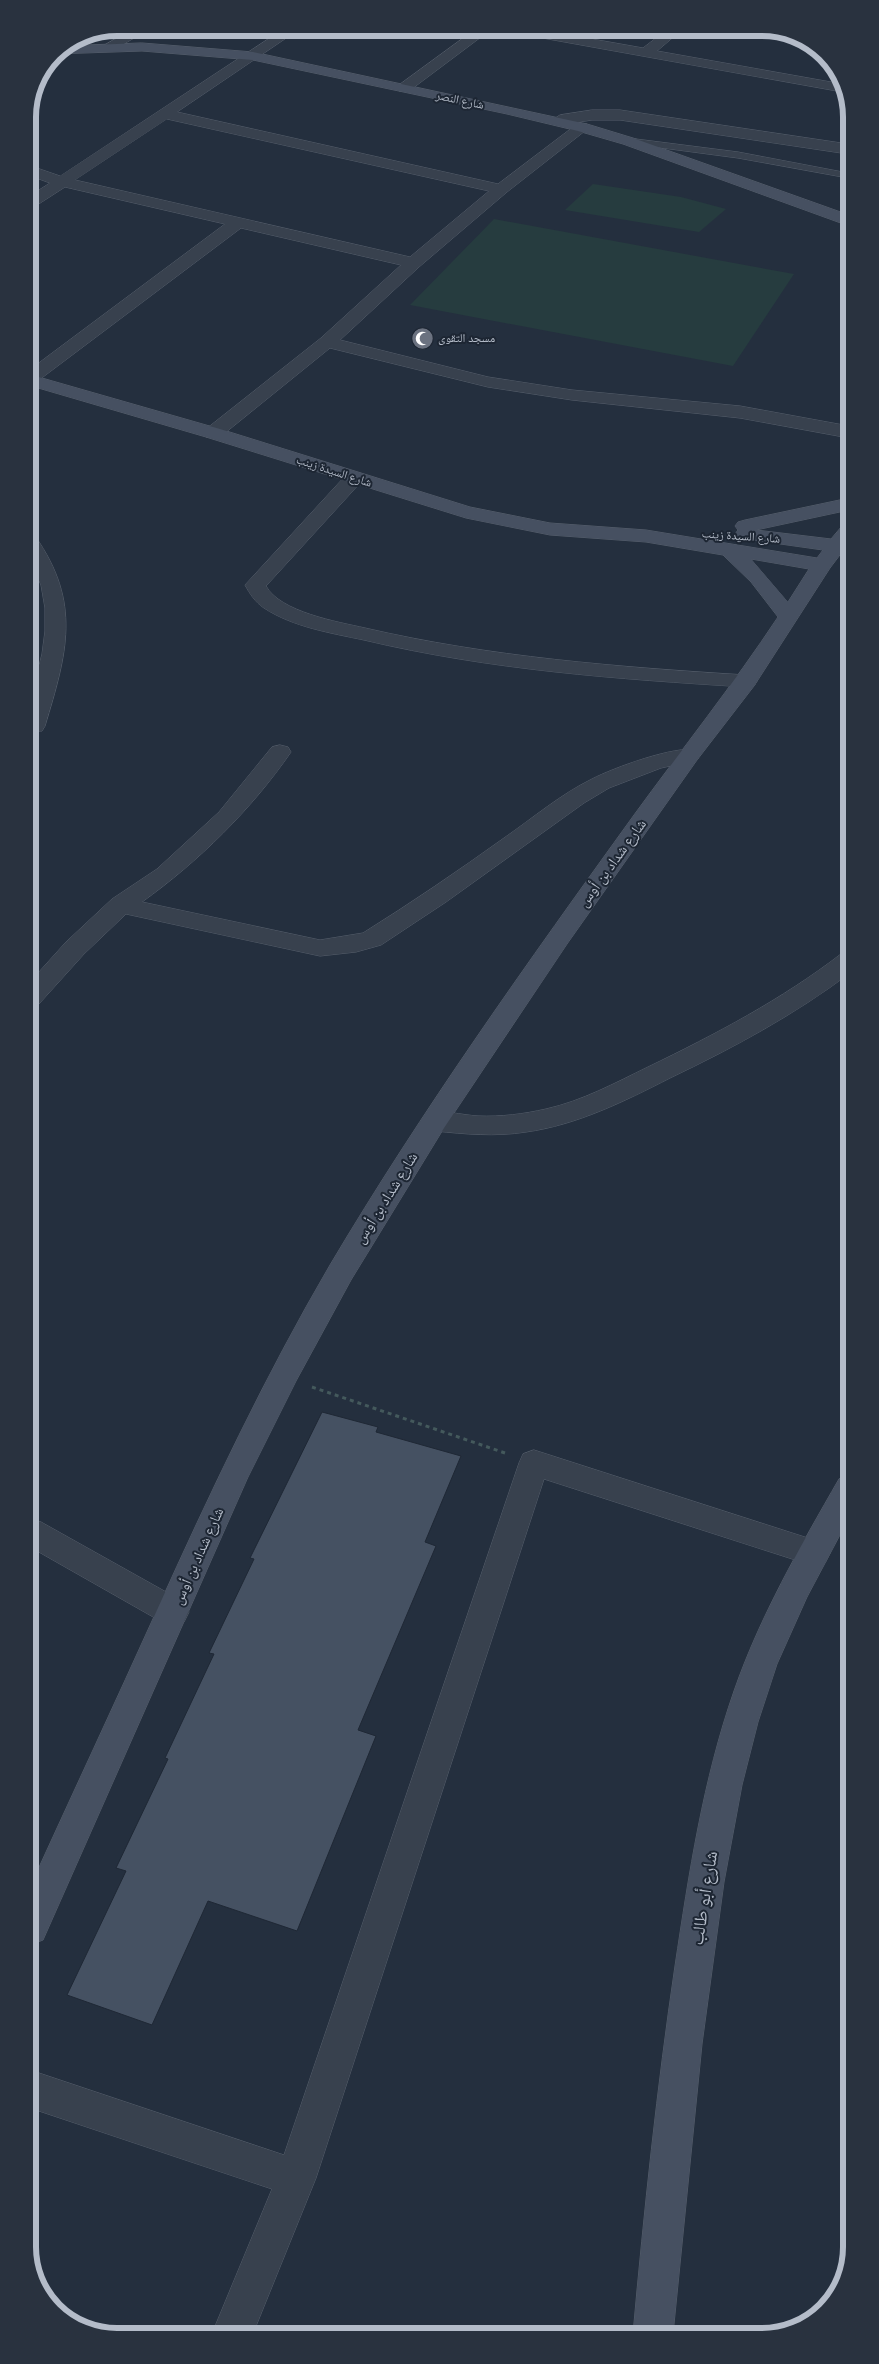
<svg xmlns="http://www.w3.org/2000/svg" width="879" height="2364" font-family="Ubuntu,'Noto Naskh Arabic',sans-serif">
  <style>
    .green { fill: #263c3f }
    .building { fill: #455162; stroke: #1f2835 }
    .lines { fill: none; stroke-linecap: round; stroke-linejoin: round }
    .lane-casing { stroke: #565f6c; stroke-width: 1 }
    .street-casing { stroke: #565f6c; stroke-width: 1 }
    .secondary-casing { stroke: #565f6c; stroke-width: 1 }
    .path { stroke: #44595c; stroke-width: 3; stroke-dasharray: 4 4; stroke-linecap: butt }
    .lane { fill: #38414e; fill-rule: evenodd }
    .street { fill: #38414e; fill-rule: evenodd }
    .secondary { fill: #465061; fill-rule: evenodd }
    .labels { text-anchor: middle; stroke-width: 4; stroke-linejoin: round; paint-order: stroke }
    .far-street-label { font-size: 12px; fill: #b4bcc9; stroke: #1d2633 }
    .far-poi-label { font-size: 12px; fill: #b4bcc9; stroke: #1d2633; text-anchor: start }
    .street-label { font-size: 15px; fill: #b4bcc9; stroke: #1d2633 }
    .near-street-label { font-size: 18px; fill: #b4bcc9; stroke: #1d2633 }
    .rim { fill: none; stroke: #b4bcc9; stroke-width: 6 }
  </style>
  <rect width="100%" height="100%" fill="#242f3e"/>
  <!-- green -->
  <g class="green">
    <polygon points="593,184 681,197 726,209 699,232 565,210"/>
    <polygon points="494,219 794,274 733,366 410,305"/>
  </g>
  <!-- building -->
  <polygon class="building" points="322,1412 378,1427 376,1432 461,1456 425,1542 436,1546 358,1730 376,1736 297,1931 208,1901 152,2025 67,1995 126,1871 116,1868 168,1759 165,1758 214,1654 209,1653 254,1559 250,1558"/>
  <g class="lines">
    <defs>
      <polygon id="lane" points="628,138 738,152 848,173 848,178 738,158 625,143 624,141"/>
      <g id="street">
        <polygon points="134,28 151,28 112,51 102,51 100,48"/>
        <path d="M285,28h16l-124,84 321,72 79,-60h10l3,3 -83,65 -88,75 -79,73 148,37 84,13 168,16 109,20v12l-109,-20 -168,-18 -84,-13 -158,-39 -110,89h-14l-2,-4 2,-4 115,-91 80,-73 -160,-37 -206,155 -7,1v-13l197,-147 -160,-37 -31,20 -6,2v-12l22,-14 -22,-8v-10l32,11zM167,119l322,72 -79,66 -335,-77z"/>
        <polygon points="477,28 493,28 409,91 399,91 397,88 399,85"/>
        <polygon points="502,28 530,28 643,48 669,28 684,28 657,51 842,84 848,93 509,32"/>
        <polygon points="592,110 620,110 848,144 848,154 620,120 592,120 560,125 552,120 560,115"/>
        <path d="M354,472l7,2 3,4 -3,4 -95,104c14,26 72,36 99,42 125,29 253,39 381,47l8,1 3,5 -3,5 -8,1c-129,-8 -256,-17 -382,-47 -33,-7 -71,-13 -100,-32 -9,-6 -14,-14 -19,-23l102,-111z"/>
        <path d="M28,534l7,2c47,67 32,117 10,190l-3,5h-13l-1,-23 14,-54 3,-23v-23l-4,-23 -13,-29z"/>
        <path d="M280,745l8,2 3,5c-40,58 -92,109 -149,150l178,38 43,-7c48,-30 95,-62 141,-95 29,-20 57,-44 88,-59 21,-11 84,-34 105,-29l3,5 -3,5 -36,8 -52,20 -25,15 -138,99 -65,43 -25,7 -36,4 -194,-42 -42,40 -46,51 -9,3v-25l37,-41 46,-43 45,-30 62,-57 53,-65z"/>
        <path d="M850,952v21c-56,42 -117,75 -180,105 -45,23 -93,47 -144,54 -31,5 -61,2 -91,-1l-9,-3 -4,-7 4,-7c16,-5 35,1 52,2 23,1 46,-2 68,-7 36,-8 69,-26 102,-42 68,-33 133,-67 193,-113z"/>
        <polygon points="534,1450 814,1540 825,1543 830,1553 825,1563 814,1566 544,1479 316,2178 252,2336 211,2336 272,2189 30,2108 30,2070 284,2155 519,1463 523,1454"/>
        <polygon points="30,1518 41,1522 184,1602 189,1612 184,1622 173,1626 162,1622 30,1547"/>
      </g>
      <g id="secondary">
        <polygon points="142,43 253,52 587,124 633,138 849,215 849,226 623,144 578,131 507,114 253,60 142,51 54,54 65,46"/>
        <path d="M28,374l192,55 250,78 80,16 96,7 171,28 6,-8 -85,-12 -3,-4 3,-4 -3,-4 3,-4 7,-2 104,-22v12l-93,20 75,9 11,-13 7,-2v19l-19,25 -76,118 -57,74 -130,184 -123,184 -93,152 -55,101 -48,96 -205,463 -13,5v-58c42,-92 85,-184 127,-277 53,-117 108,-234 173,-345 92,-155 198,-303 304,-450 48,-66 99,-130 144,-198l-27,-35 -28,-27 -77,-13 -96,-7 -84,-17 -260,-81 -178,-52zM751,559l58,10 -21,33z"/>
        <path d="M850,1475v41l-43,81 -30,67 -19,58 -16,63 -18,97 -22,162 -29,290h-40c11,-123 24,-246 42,-368 14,-93 28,-186 59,-275 26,-75 66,-144 105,-212z"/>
      </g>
    </defs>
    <!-- lane casing -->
    <use href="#lane" class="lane-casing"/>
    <!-- street casing -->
    <use href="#street" class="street-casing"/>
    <!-- secondary casing -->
    <use href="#secondary" class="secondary-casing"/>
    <!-- path -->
    <polyline class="path" points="312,1387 505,1453"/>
    <!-- lane -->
    <use href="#lane" class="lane"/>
    <!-- street -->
    <use href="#street" class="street"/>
    <!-- secondary -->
    <use href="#secondary" class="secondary"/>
  </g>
  <!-- icons -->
  <defs>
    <symbol id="mosque-disc" viewBox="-11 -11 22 22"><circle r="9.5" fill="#6b7280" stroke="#1d2633"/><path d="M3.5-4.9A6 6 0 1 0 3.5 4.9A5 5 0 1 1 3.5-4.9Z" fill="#fff"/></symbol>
  </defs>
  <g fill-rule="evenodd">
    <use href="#mosque-disc" x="410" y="326" width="25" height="25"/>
  </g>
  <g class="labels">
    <!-- far-street labels -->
    <g class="far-street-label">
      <text transform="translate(460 100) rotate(12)" y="4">شارع النصر</text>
      <text transform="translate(334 471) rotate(18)" y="4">شارع السيدة زينب</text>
      <text transform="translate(741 536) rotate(4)" y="4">شارع السيدة زينب</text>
    </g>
    <!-- far-poi labels -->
    <g class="far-poi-label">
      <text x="438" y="342">مسجد التقوى</text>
    </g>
    <!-- street labels -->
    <g class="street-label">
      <text transform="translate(612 863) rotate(-54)" y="5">شارع شداد بن أوس</text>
      <text transform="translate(386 1198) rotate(-58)" y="5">شارع شداد بن أوس</text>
      <text transform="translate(198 1556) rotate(-66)" y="5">شارع شداد بن أوس</text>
    </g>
    <!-- near-street labels -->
    <g class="near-street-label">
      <text transform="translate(704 1898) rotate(-81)" y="6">شارع أبو طالب</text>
    </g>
  </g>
  <!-- crop -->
  <path d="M0 0H879V2364H0ZM117 36H762A81 81 0 0 1 843 117V2247A81 81 0 0 1 762 2328H117A81 81 0 0 1 36 2247V117A81 81 0 0 1 117 36Z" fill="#29323f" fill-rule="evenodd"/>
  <path class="rim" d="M117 36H762A81 81 0 0 1 843 117V2247A81 81 0 0 1 762 2328H117A81 81 0 0 1 36 2247V117A81 81 0 0 1 117 36Z"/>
</svg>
